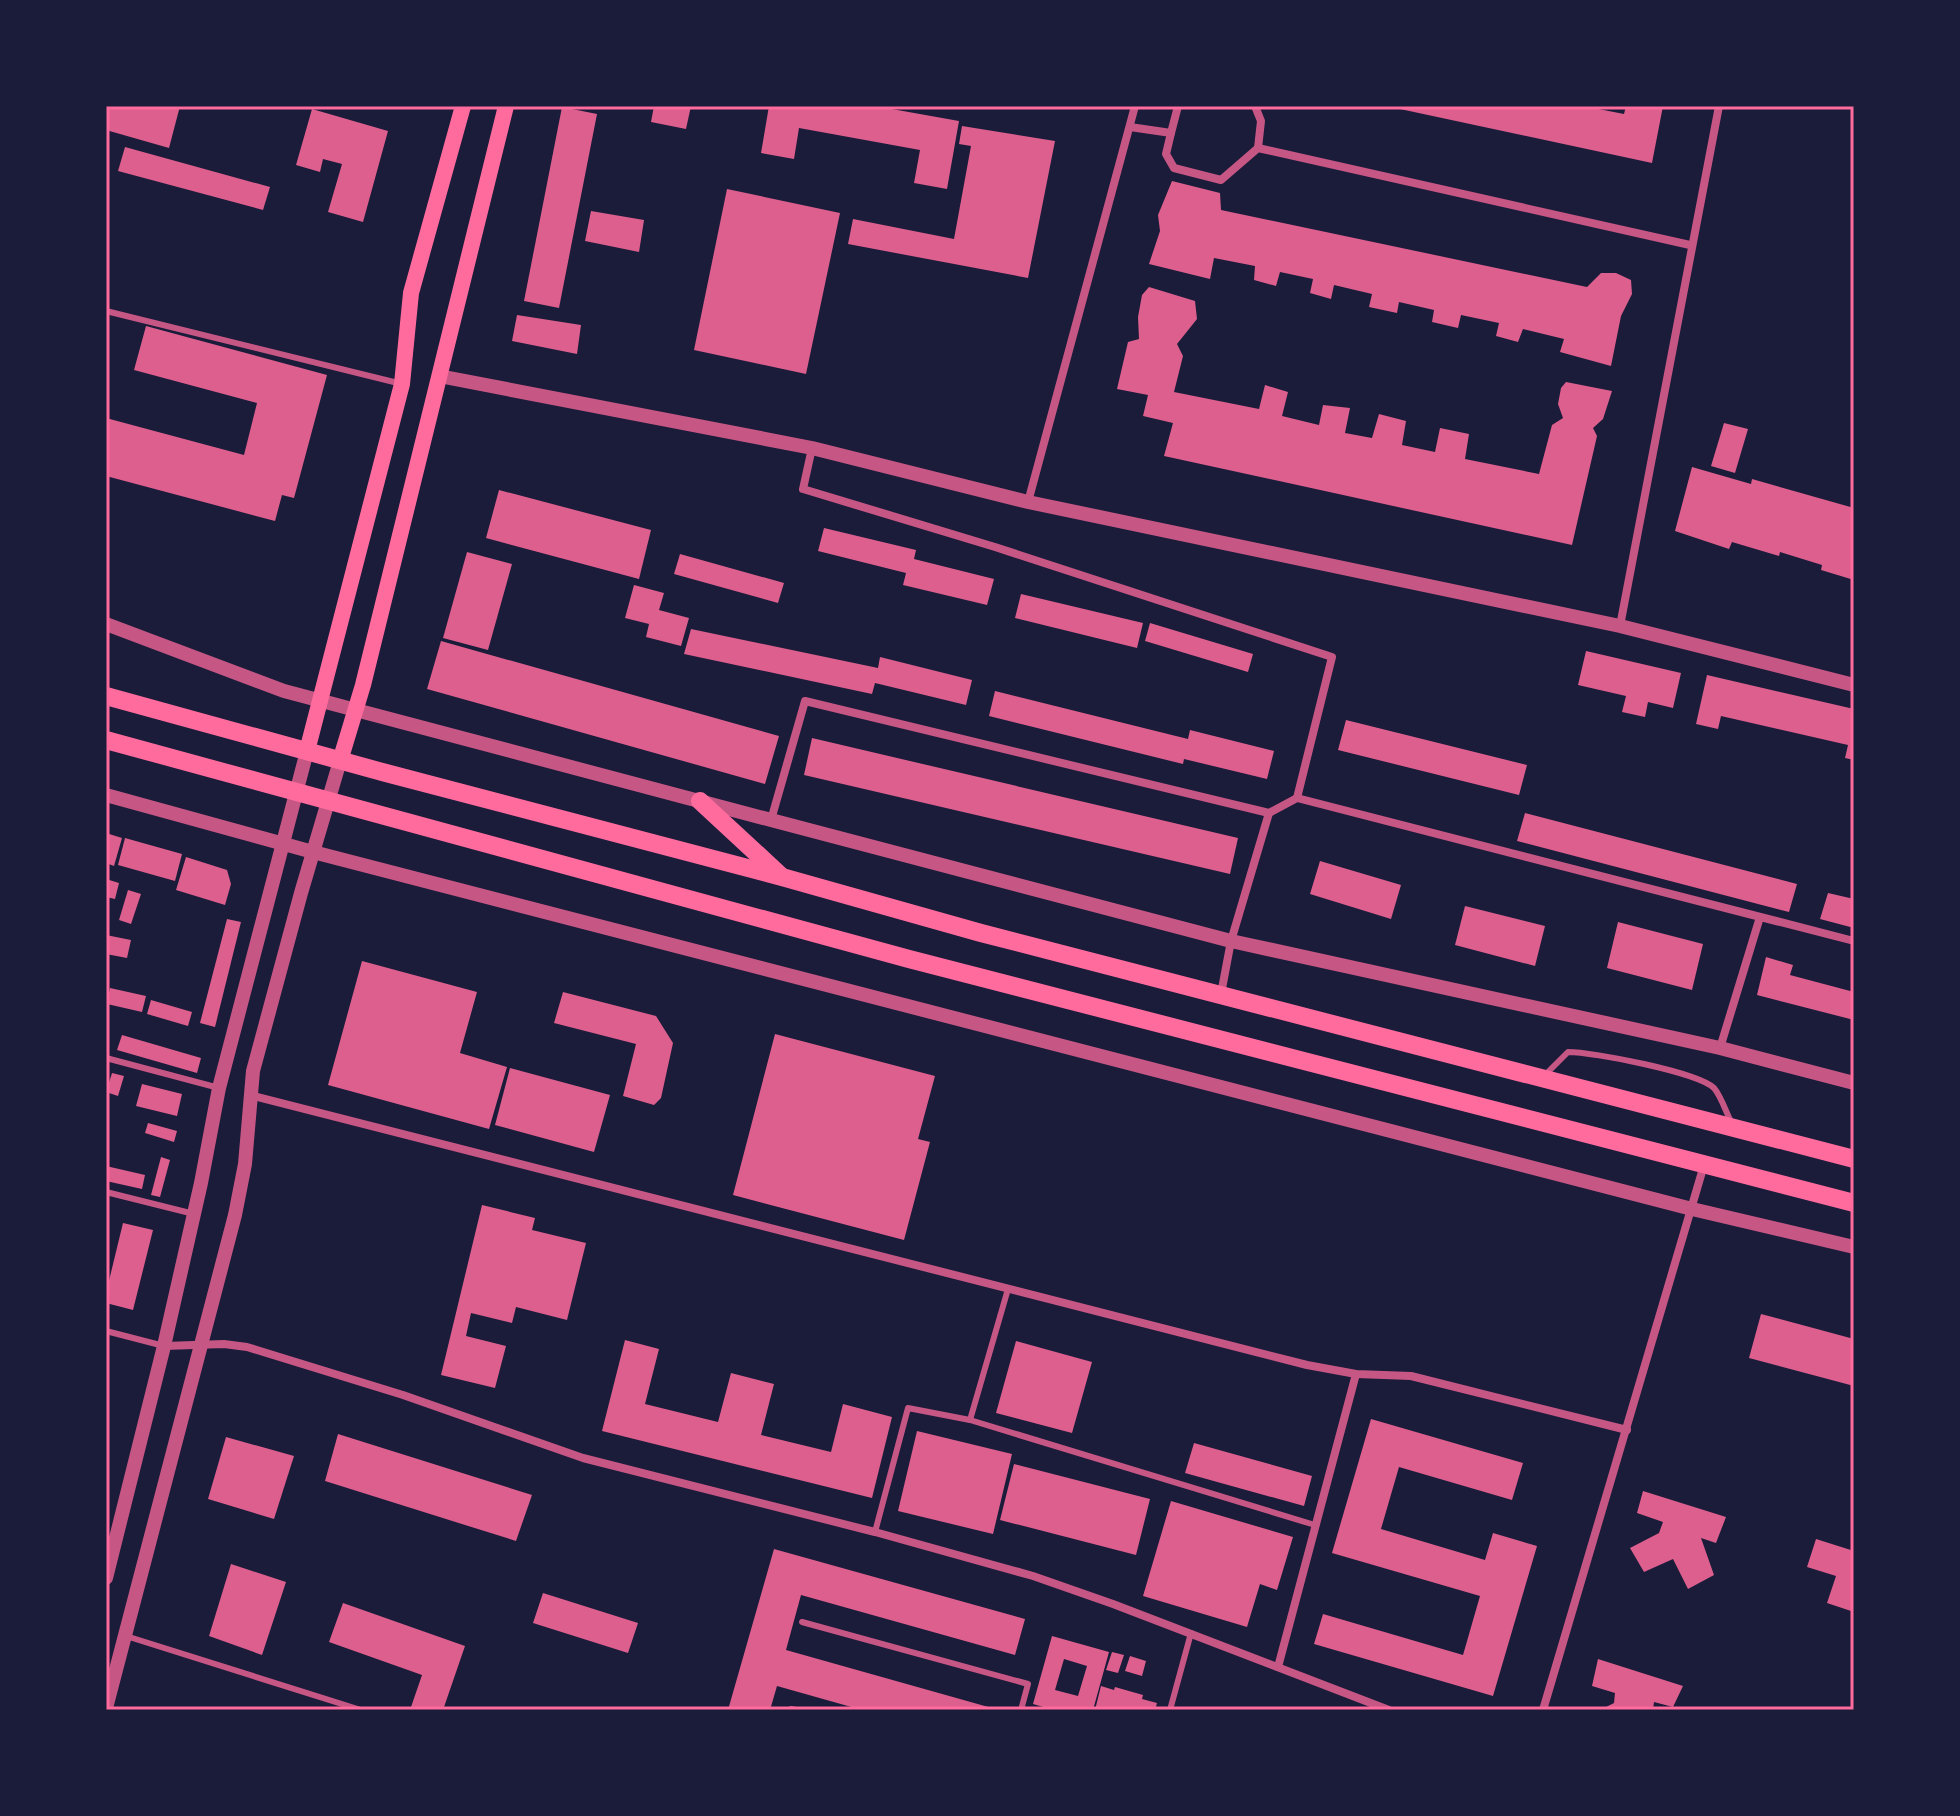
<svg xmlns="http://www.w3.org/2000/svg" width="1960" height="1816" font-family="Montserrat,sans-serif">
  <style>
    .building { fill: #dd5f8e; fill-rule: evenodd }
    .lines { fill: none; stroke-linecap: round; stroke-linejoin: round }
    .service { stroke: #c65784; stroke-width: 6 }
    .minor { stroke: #c65784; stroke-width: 8 }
    .tertiary { stroke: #c65784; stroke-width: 14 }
    .secondary { stroke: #ff6b9d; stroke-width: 16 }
    .primary { stroke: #ff6b9d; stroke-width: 18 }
    .neatline { fill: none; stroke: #ff6b9d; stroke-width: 3 }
  </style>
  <rect width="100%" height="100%" fill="#1b1b3a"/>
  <!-- building -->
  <g class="building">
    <polygon points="106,106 180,106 169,148 106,130"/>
    <polygon points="654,106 691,106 686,129 651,122"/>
    <polygon points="769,106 875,106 959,121 947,189 914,183 920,150 799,128 794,159 761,153"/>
    <polygon points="1386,106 1583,106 1624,114 1626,106 1663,106 1652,163"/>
    <polygon points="562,107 597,114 559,308 524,301"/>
    <polygon points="312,109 388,131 363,222 328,212 342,164 323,159 320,172 296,165"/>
    <polygon points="962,126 1055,141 1028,278 848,244 853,219 954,239 971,146 959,144"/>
    <polygon points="125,147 270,187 263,210 118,171"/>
    <polygon points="1172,181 1220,193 1221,210 1587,287 1601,273 1616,273 1631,280 1632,294 1621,316 1611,366 1560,352 1564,339 1523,329 1518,342 1496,336 1499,323 1461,315 1458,328 1432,322 1434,310 1399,302 1397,313 1369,307 1372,294 1334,285 1331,299 1310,293 1313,279 1280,272 1276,286 1254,280 1255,266 1214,258 1210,279 1149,264 1160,231 1158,215"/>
    <polygon points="727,189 840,213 806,374 694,350"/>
    <polygon points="591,211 644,220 639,252 585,241"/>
    <polygon points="1149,287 1195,301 1197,319 1177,344 1183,356 1174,392 1259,409 1265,385 1288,392 1282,416 1319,425 1323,405 1350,408 1345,433 1372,438 1379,414 1406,421 1402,445 1435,452 1440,428 1469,434 1465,459 1539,474 1552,425 1563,418 1558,404 1561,388 1566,382 1612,391 1603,419 1593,428 1597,436 1572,545 1164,456 1173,423 1143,416 1148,395 1117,389 1128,342 1139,339 1138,317 1142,295"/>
    <polygon points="517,315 581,325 577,354 512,341"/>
    <polygon points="146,326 327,375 294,498 282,495 275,521 106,476 106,418 244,455 257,403 134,370"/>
    <polygon points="1724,423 1748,429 1735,473 1711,466"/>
    <polygon points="1692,467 1751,484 1752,479 1854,508 1854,580 1821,570 1822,565 1780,552 1779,556 1732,542 1729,549 1675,531"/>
    <polygon points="499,490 651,530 639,579 486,538"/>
    <polygon points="824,528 916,550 914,559 994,579 987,605 903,585 906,573 818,551"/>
    <polygon points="467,552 512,564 488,650 443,638"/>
    <polygon points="680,554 784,583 778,603 674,574"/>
    <polygon points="634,585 664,593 659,610 689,618 681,646 646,637 649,624 625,618"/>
    <polygon points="1021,594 1143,623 1137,648 1015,618"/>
    <polygon points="1150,623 1253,654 1248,672 1145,641"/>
    <polygon points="691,629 878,668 880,657 972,680 966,705 875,683 872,694 684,654"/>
    <polygon points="441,641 779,736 765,784 427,689"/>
    <polygon points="1586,651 1681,673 1673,708 1648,702 1645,717 1622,712 1626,696 1578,685"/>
    <polygon points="1707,675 1854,709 1854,760 1845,758 1848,745 1721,716 1718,729 1696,724"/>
    <polygon points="995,691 1188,739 1190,730 1274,751 1267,779 1184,759 1183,764 989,716"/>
    <polygon points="1346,720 1527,765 1519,795 1338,750"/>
    <polygon points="812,738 1238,838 1230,874 804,775"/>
    <polygon points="1525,813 1797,884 1789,912 1517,841"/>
    <polygon points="106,833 122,838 114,866 106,863"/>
    <polygon points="125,838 182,854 175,881 118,865"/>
    <polygon points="186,857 227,870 231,884 225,905 176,890"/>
    <polygon points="1320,861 1401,885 1391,919 1310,894"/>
    <polygon points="106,879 119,883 115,899 106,897"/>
    <polygon points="128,890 141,894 131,924 119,920"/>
    <polygon points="1828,893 1854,899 1854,928 1820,919"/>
    <polygon points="1465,906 1545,926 1535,966 1455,945"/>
    <polygon points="227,919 241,922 215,1027 200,1023"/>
    <polygon points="1618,922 1703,944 1692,990 1607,968"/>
    <polygon points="106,935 131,940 127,958 106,954"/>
    <polygon points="1766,957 1793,965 1790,975 1854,992 1854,1020 1757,995"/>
    <polygon points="362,961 477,992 460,1053 507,1067 489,1129 328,1085"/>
    <polygon points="110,988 146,996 142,1012 107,1004"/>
    <polygon points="563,992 656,1016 673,1043 661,1098 654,1105 623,1096 636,1044 554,1023"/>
    <polygon points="151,1000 192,1012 188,1026 147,1014"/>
    <polygon points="775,1034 935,1076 918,1139 930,1142 904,1240 733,1195"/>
    <polygon points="122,1035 201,1058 197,1073 117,1050"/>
    <polygon points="510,1068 610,1095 594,1152 495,1125"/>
    <polygon points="112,1073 124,1076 118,1096 106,1092"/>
    <polygon points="142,1084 182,1094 177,1116 136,1106"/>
    <polygon points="148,1123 177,1131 174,1142 145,1133"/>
    <polygon points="161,1157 170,1160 160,1197 151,1195"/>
    <polygon points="106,1166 145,1175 142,1189 106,1181"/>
    <polygon points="482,1205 535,1218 532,1230 586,1243 567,1320 516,1307 512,1323 471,1313 466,1336 506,1346 495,1388 441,1375"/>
    <polygon points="123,1223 153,1230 133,1310 106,1303 106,1293"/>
    <polygon points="1761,1314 1854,1339 1854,1386 1749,1358"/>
    <polygon points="625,1340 659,1349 645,1404 718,1422 731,1373 774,1384 761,1435 831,1452 843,1404 892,1417 872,1498 602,1431"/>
    <polygon points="1016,1341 1092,1362 1072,1433 996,1413"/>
    <polygon points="1371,1419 1523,1463 1512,1500 1399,1467 1381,1529 1485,1560 1493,1533 1537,1546 1493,1696 1314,1644 1323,1614 1463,1655 1480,1596 1332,1553"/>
    <polygon points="917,1431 1012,1454 993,1534 898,1511"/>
    <polygon points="338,1434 532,1495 516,1541 325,1481"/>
    <polygon points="226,1437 294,1456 274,1519 208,1499"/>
    <polygon points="1194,1443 1312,1476 1304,1506 1185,1473"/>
    <polygon points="1014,1464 1150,1499 1136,1555 1000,1520"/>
    <polygon points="1643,1491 1726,1517 1716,1543 1701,1538 1714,1575 1688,1589 1673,1559 1644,1572 1630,1548 1659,1533 1663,1522 1637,1513"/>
    <polygon points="1171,1501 1293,1537 1277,1590 1260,1584 1247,1627 1143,1596"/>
    <polygon points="1816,1539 1854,1551 1854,1612 1827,1603 1836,1576 1807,1567"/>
    <polygon points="774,1549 1025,1619 1015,1655 801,1595 786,1650 999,1710 862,1710 777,1686 770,1710 728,1710"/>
    <polygon points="231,1564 286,1582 262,1655 209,1636"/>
    <polygon points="543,1593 638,1623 628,1653 533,1623"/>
    <polygon points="343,1603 465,1646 443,1710 410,1710 422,1675 329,1642"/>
    <path d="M1052,1636l57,16 -16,58h-39l-21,-6zM1064,1659l23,7 -9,30 -23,-6z"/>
    <polygon points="1112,1652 1124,1655 1118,1673 1106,1670"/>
    <polygon points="1130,1656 1146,1661 1142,1676 1125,1671"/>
    <polygon points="1598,1659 1683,1686 1673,1707 1654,1702 1653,1710 1600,1710 1614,1703 1615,1693 1592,1686"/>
    <polygon points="1101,1686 1114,1690 1115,1687 1143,1695 1142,1699 1157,1703 1155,1710 1095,1710"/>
  </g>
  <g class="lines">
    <!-- service -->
    <g class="service">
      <polyline points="106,311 402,384"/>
      <polyline points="106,1058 219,1088"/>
      <path d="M1546,1074l22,-22c25,0 129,20 146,36 7,8 12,24 17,34"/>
      <polyline points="106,1192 194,1214"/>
      <polyline points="106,1331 164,1346"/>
      <polyline points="970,1420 1008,1289"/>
      <polyline points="875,1532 908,1408 970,1420 1315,1525"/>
      <polyline points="802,1622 1028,1684 1021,1710"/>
      <polyline points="126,1636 361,1710"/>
      <polyline points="791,1709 796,1710"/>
      <polyline points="1170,1710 1191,1633"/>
    </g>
    <!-- minor -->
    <g class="minor">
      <polyline points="1255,106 1261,121 1258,148"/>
      <polyline points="1130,127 1171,133 1166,154 1174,168 1221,180 1258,148 1690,245"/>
      <polyline points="1171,133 1178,106"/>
      <polyline points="812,448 803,489 995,547 1332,657 1297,798"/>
      <polyline points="1028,502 1135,106"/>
      <polyline points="1620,626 1719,106"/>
      <polyline points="771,820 805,701 1269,813 1297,798 1854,941"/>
      <polyline points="1221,994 1231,941 1269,813"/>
      <polyline points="1720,1048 1760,917"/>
      <polyline points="250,1095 1307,1365 1356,1374 1411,1376 1627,1430"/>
      <polyline points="164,1346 224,1344 247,1347 403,1395 583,1458 875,1532 1033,1576 1113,1604 1389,1710"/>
      <polyline points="1278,1667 1356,1374"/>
      <polyline points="1543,1710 1704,1165"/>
    </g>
    <!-- tertiary -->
    <g class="tertiary">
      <polyline points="439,376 812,448 1028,502 1620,626 1854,685"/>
      <polyline points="106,624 284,691 771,820 1231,941 1720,1048 1854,1083"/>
      <polyline points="106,795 313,852 1692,1209 1854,1247"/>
      <polyline points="106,1578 164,1346 201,1183 219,1088 307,751"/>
      <polyline points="106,1708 235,1215 245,1164 253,1071 301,893 340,761"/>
    </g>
    <!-- secondary -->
    <g class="secondary">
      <polyline points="307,751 402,384 411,293 463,106"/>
      <polyline points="340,761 363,685 506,106"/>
    </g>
    <!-- primary -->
    <g class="primary">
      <polyline points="106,696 386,773 782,877 981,933 1854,1159"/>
      <polyline points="106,740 909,959 1854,1203"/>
      <polyline points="700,801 780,875"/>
    </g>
  </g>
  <!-- border -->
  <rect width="1960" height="1816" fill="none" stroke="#1b1b3a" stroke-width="216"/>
  <rect x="108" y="108" width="1744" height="1600" class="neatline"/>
</svg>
